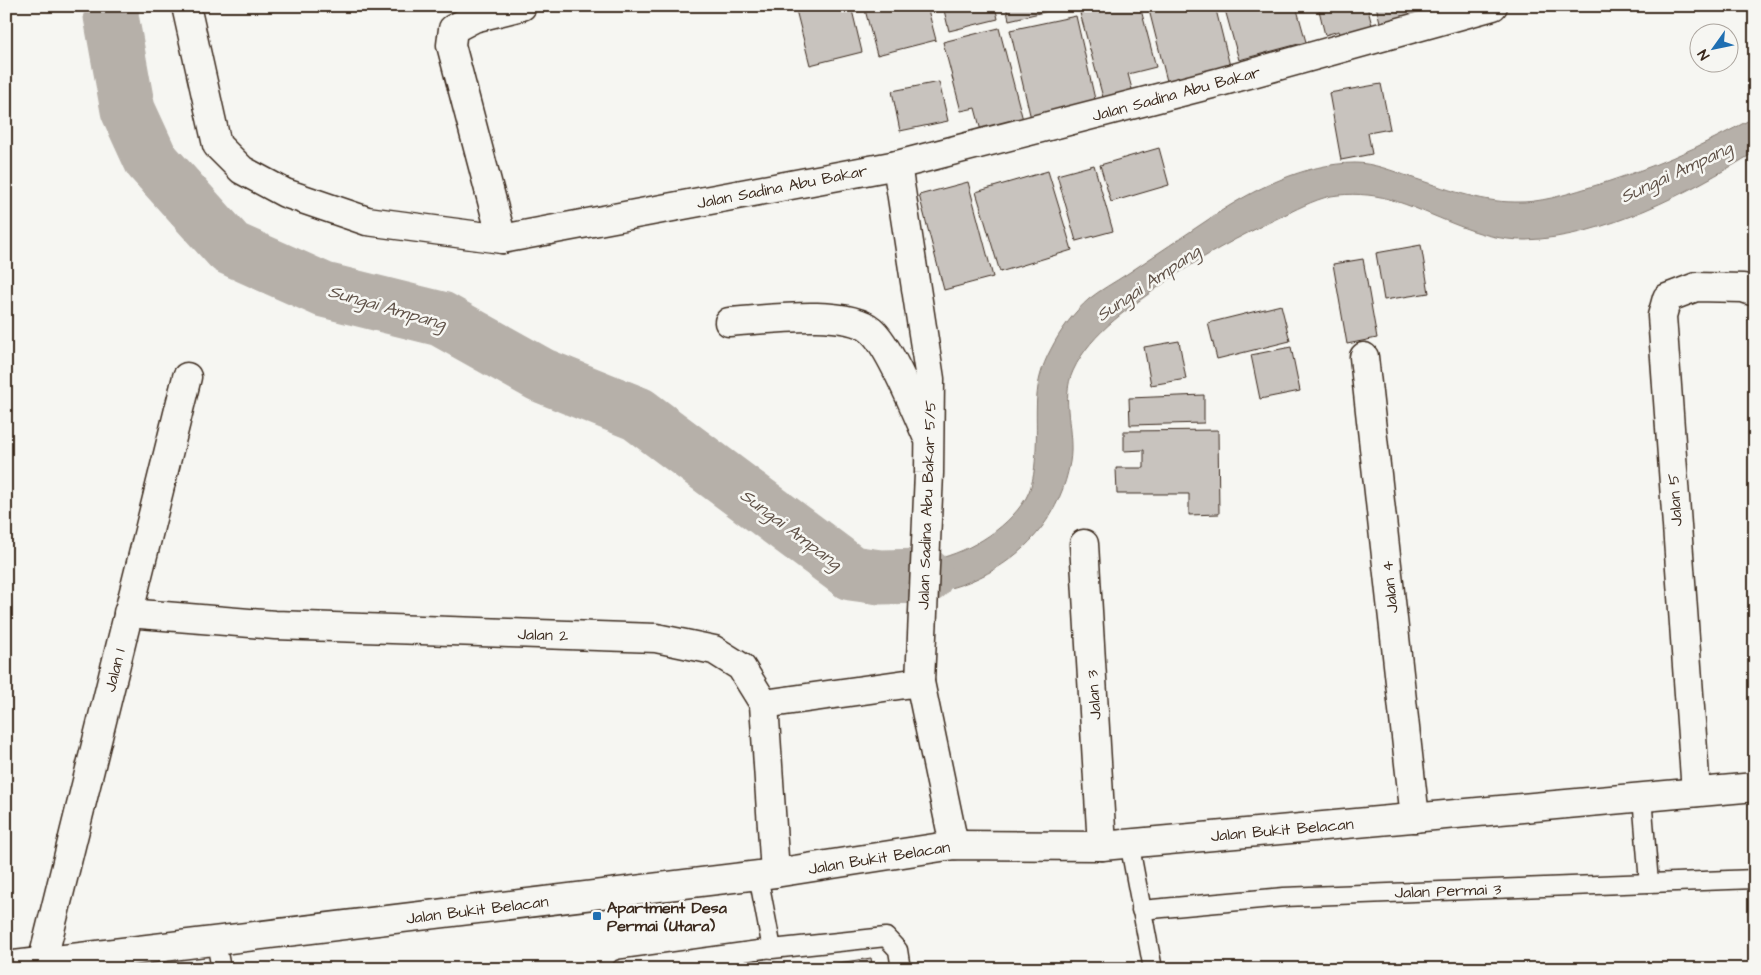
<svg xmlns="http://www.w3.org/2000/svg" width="1761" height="975" font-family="'Architects Daughter',sans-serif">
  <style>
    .water { fill: #b6b0a9; stroke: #857a71 }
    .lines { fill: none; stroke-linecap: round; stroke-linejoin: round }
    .river { stroke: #b6b0a9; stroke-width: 55 }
    .building { fill: #c8c3be; stroke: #3b2a1e }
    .service-casing { stroke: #3b2a1e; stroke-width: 21 }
    .minor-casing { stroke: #3b2a1e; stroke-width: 31 }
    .tertiary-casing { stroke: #3b2a1e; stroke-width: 31 }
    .service { stroke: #f6f6f2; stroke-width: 18 }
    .minor { stroke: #f6f6f2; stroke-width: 28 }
    .tertiary { stroke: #f6f6f2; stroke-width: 28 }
    .poi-dot { fill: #1f6fb2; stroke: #f6f6f2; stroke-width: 2 }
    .labels { text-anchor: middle; stroke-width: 5; stroke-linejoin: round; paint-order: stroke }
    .street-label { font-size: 16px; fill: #3b2a1e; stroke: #f6f6f2 }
    .poi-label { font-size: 16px; font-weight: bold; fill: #3b2a1e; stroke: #f6f6f2; text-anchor: start }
    .water-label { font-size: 18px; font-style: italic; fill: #605248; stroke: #f6f6f2 }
  </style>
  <rect width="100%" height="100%" fill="#f6f6f2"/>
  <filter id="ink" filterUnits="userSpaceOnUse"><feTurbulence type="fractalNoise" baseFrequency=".02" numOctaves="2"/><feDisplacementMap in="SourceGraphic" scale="10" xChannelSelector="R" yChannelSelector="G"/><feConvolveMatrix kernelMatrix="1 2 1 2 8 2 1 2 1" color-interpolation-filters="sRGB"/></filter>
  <g filter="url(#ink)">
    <!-- water -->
    <path class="water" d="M1755,117v35c-67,41 -150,85 -229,88 -49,1 -92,-28 -137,-41 -17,-5 -40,-6 -58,-3 -18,4 -36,14 -53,22 -38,18 -75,38 -110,62 -34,25 -77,51 -95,91 -13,28 2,61 -3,91 -17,100 -129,156 -221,122l4,-22c25,1 50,3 74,-1 37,-6 79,-30 99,-63 8,-14 9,-33 10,-49 2,-39 -5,-63 15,-100 9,-18 23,-37 38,-50 11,-9 26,-17 38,-25 28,-19 57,-38 85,-57 40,-27 93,-54 143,-54 18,0 38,8 55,14 35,11 68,25 105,25 24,1 49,-7 72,-14 59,-17 114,-41 168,-71z"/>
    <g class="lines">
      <!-- river -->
      <polyline class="river" points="112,6 111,16 128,110 151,160 230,248 324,290 441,319 541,375 638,414 851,573 880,577 926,576"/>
    </g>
    <!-- building -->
    <g class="building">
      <polygon points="795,6 851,6 862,52 810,65"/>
      <polygon points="864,6 927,6 936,40 877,55"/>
      <polygon points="943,6 995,6 998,19 949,31"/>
      <polygon points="1006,6 1070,6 1009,20"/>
      <polygon points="1107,6 1140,6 1156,67 1128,74 1133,93 1104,101 1080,13"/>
      <polygon points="1148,6 1215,6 1231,70 1168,85"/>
      <polygon points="1224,6 1296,6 1306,42 1239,60"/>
      <polygon points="1318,6 1367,6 1375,37 1342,45 1339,31 1325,35"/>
      <polygon points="1376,6 1443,6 1383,34"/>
      <polygon points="1076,16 1097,108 1032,123 1010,30"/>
      <polygon points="999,28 1023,120 981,131 975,108 961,111 943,42"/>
      <polygon points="939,82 948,121 900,131 892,91"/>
      <polygon points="1381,84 1390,129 1368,133 1372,154 1341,160 1329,93"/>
      <polygon points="1159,148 1169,185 1111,202 1100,165"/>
      <polygon points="1094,165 1113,231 1076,241 1057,175"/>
      <polygon points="1048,171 1072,250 1000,272 976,192"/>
      <polygon points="968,182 993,277 944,290 919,195"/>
      <polygon points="1421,245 1429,293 1384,300 1376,253"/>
      <polygon points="1363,259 1377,338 1347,344 1333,264"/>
      <polygon points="1281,305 1290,341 1217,359 1208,323"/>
      <polygon points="1179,341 1186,379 1151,385 1144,347"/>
      <polygon points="1291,347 1300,391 1260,399 1251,355"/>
      <polygon points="1204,395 1204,423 1130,425 1129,398"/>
      <polygon points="1218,430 1219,514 1189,515 1189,494 1117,494 1116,468 1144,468 1144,450 1124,451 1124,431"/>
      <polygon points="871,958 873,969 799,969"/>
    </g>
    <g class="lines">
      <defs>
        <g id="service">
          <polyline points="1642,797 1649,883"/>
          <polyline points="1129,842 1153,969"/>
          <polyline points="758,875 772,949 886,937 898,950 901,969"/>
          <polyline points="1141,910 1284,897 1755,879"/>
          <polyline points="216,942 221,969"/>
          <polyline points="621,969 772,948"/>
        </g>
        <g id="minor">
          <polyline points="186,6 217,145 242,170 285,193 367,221 502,239 897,165 1220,82 1493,6"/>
          <polyline points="897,165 930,379 929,473 920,682 954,845"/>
          <polyline points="502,239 451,45 453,29 474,18 522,6"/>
          <path d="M729,322c34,-2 116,-14 142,8 19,16 44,79 55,104"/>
          <polyline points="1364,357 1415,818"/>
          <polyline points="1084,544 1102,846"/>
          <polyline points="128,613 275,625 656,638 714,650 741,667 764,704 775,873"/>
          <polyline points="764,704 920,682"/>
          <polyline points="1696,792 1662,316 1667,298 1696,287 1743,288 1755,292"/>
          <polyline points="42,963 187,377"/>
        </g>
        <polyline id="tertiary" points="6,966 775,873 954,845 1102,846 1755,787"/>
      </defs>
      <!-- service casing -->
      <use href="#service" class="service-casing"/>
      <!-- minor casing -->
      <use href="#minor" class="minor-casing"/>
      <!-- tertiary casing -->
      <use href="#tertiary" class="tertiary-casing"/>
      <!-- service -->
      <use href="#service" class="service"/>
      <!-- minor -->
      <use href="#minor" class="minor"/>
      <!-- tertiary -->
      <use href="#tertiary" class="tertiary"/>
    </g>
  </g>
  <!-- markers -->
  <rect class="poi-dot" x="592" y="911" width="10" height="10" rx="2.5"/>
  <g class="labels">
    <!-- street labels -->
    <g class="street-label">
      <text transform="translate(1176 93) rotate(-15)" y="6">Jalan Sadina Abu Bakar</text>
      <text transform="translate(782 186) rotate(-11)" y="6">Jalan Sadina Abu Bakar</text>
      <text transform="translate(1674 500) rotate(-94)" y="6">Jalan 5</text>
      <text transform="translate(926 505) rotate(-88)" y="6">Jalan Sadina Abu Bakar 5/5</text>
      <text transform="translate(1389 587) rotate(-96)" y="6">Jalan 4</text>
      <text transform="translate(543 634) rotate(2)" y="6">Jalan 2</text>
      <text transform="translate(114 670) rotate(-76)" y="6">Jalan 1</text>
      <text transform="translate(1093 695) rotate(-94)" y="6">Jalan 3</text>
      <text transform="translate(1282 829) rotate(-5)" y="6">Jalan Bukit Belacan</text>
      <text transform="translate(879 857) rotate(-9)" y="6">Jalan Bukit Belacan</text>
      <text transform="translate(1448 890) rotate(-2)" y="6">Jalan Permai 3</text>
      <text transform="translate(477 909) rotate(-7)" y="6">Jalan Bukit Belacan</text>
    </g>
    <!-- poi labels -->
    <g class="poi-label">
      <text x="607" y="913">Apartment Desa<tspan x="607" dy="18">Permai (Utara)</tspan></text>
    </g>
    <!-- water labels -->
    <g class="water-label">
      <text transform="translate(1676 172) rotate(-25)" y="6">Sungai Ampang</text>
      <text transform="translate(1148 283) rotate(-34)" y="6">Sungai Ampang</text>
      <text transform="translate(387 307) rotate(16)" y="6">Sungai Ampang</text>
      <text transform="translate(791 529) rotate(37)" y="6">Sungai Ampang</text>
    </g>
  </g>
  <!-- margin -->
  <rect width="1761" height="975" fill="none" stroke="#f6f6f2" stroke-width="25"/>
  <rect x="12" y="12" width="1736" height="950" fill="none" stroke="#3b2a1e" stroke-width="2" filter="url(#ink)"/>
  <!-- north arrow -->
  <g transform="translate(1714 48) rotate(237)"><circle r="24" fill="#f6f6f2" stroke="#aba49d"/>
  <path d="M0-4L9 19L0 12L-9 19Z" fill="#1f6fb2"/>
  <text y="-8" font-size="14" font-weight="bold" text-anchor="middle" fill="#3b2a1e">N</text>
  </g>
</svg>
